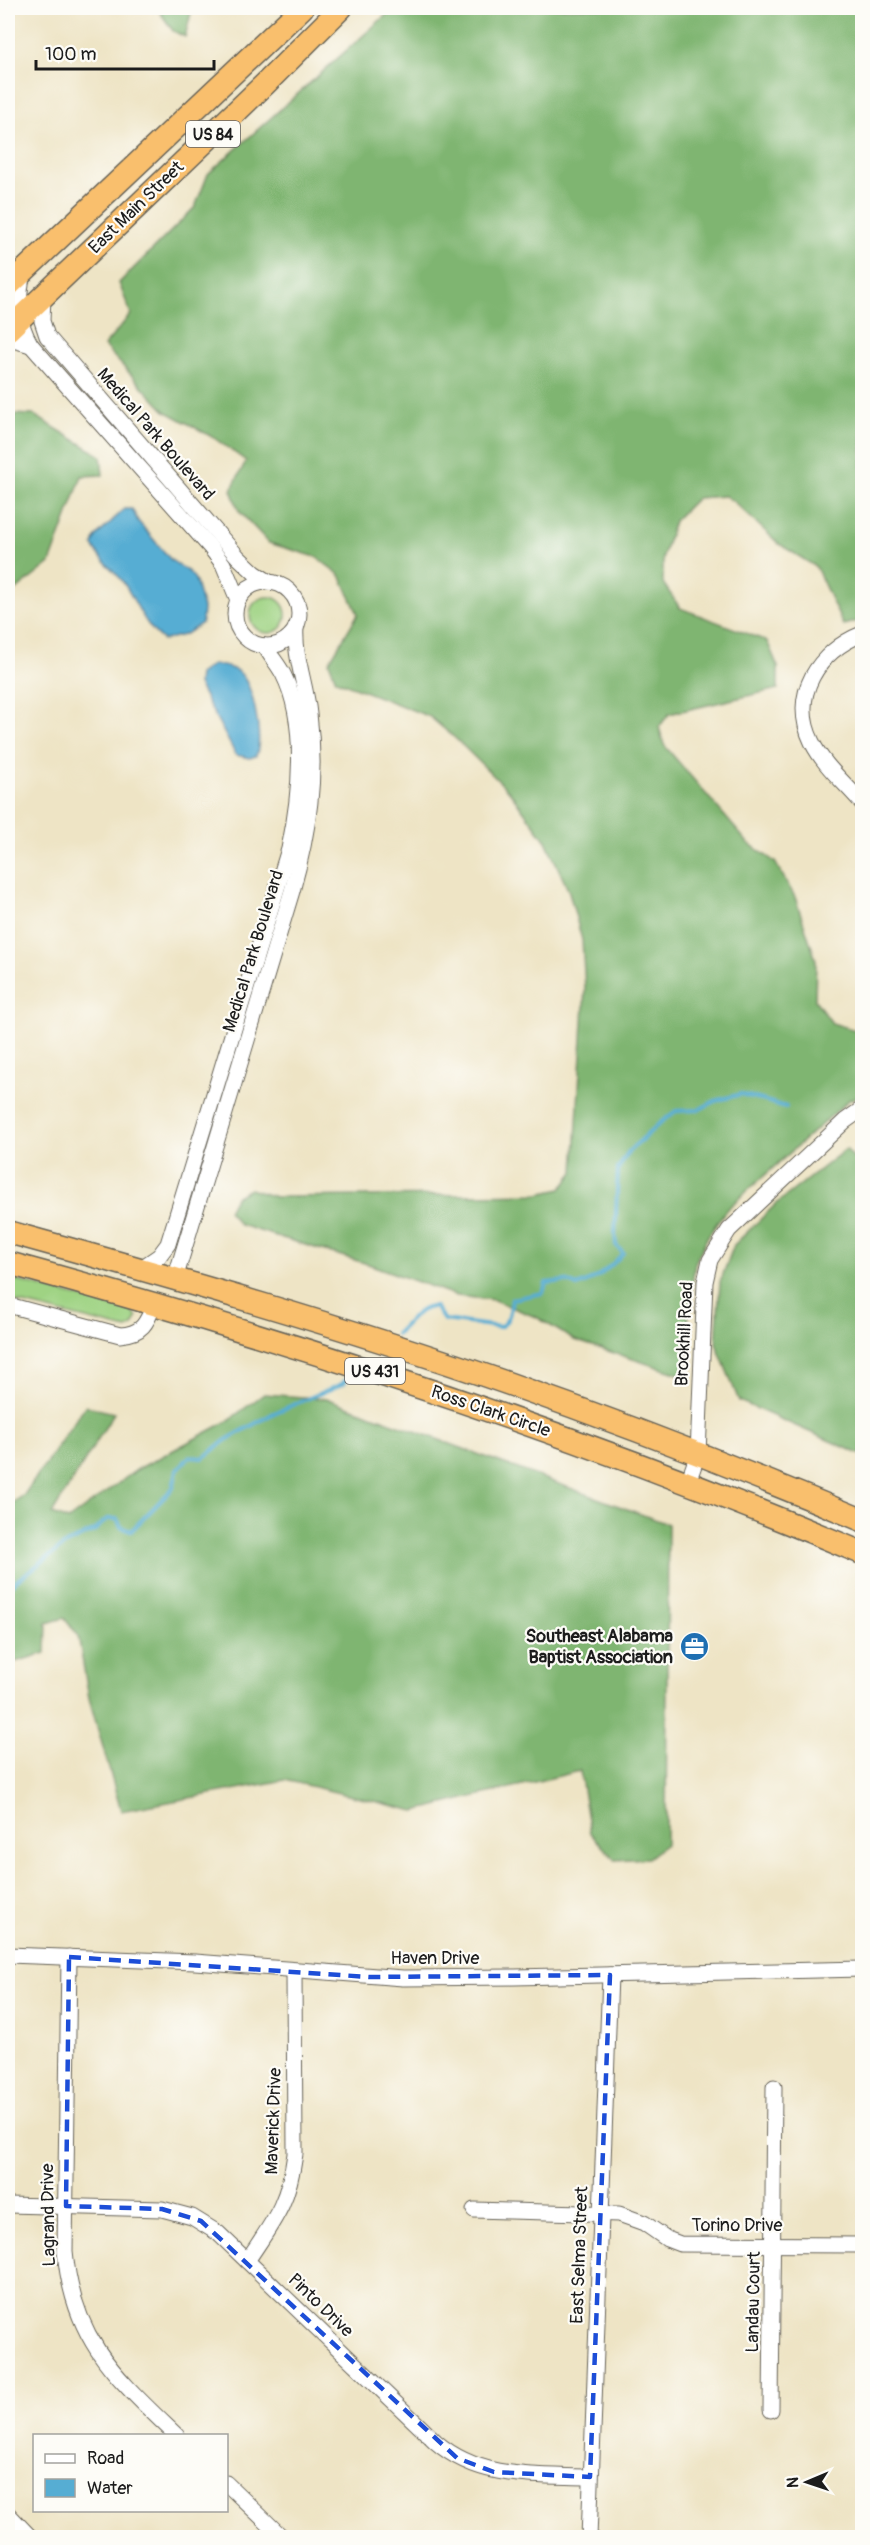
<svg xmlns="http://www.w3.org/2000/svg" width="870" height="2545" font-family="Pangolin,sans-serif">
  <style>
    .green { fill: #9fd383; stroke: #5e7850; stroke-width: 1.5 }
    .forest { fill: #7fb571; stroke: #4e6846; stroke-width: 1.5 }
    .water { fill: #56add3; stroke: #396478; stroke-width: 1.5 }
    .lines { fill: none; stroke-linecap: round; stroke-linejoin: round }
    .stream { stroke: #56add3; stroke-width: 4 }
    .minor-casing { stroke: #666257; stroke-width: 17 }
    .highway-casing { stroke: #666257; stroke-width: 25 }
    .minor { stroke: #fff; stroke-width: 15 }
    .highway { stroke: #f9bf6d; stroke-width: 22 }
    .marked { fill: none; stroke: #1d4ed8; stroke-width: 4.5; stroke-dasharray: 12 8; stroke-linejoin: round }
    .labels { text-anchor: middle; stroke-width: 4.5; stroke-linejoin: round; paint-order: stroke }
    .shield { fill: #fdfcf7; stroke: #605f5e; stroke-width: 1.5 }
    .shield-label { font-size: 16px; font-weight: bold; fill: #1c1c1c }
    .street-label { font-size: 18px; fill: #1c1c1c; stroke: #fdfcf7 }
    .poi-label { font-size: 18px; font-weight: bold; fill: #1c1c1c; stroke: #fdfcf7; text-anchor: end }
  </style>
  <rect width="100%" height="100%" fill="#fdfcf7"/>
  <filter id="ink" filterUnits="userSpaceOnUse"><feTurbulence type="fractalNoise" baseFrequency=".0167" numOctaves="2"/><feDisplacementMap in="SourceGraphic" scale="12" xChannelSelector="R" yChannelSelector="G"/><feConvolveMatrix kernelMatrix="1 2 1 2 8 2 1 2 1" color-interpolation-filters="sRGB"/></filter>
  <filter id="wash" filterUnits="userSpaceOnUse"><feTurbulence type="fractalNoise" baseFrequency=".008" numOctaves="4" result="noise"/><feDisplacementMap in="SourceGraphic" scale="24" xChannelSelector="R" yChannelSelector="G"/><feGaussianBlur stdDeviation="1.35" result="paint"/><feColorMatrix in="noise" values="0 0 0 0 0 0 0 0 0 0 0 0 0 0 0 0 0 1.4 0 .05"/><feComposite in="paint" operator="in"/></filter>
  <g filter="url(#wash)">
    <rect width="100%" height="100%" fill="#eee4c5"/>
    <!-- green -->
    <g class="green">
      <circle cx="268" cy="615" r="18"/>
      <polygon points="8,1278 127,1310 133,1312 137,1318 133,1326 127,1329 8,1300"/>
    </g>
    <!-- forest -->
    <g class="forest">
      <polygon points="157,8 197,8 191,13 185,37 173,31"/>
      <polygon points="394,8 862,8 862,620 843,625 816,567 779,544 734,502 725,496 697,498 674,521 663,557 663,583 680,608 767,641 778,667 778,689 669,714 659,727 664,745 747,842 775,862 795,897 816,960 815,1000 832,1023 862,1032 862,1094 849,1100 726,1210 708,1236 695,1263 688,1318 685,1376 574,1340 538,1318 494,1300 457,1296 371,1265 240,1225 228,1211 235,1197 250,1189 276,1197 538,1194 561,1189 574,1172 585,988 582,940 569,892 546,841 509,791 456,739 430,717 336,680 329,662 358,614 340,575 316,557 269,543 239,511 231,490 246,461 214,438 165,411 104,346 131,314 119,283 195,207 208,174"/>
      <polygon points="8,414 34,415 101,456 103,475 82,476 50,563 8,597"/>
      <polygon points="846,1149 862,1167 862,1455 739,1401 716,1344 720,1282 734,1245 776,1204"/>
      <polygon points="264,1394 328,1399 668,1524 666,1844 648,1858 615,1860 590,1833 580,1771 415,1811 285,1780 121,1811 89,1698 78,1635 64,1618 47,1623 46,1653 8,1664 8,1506 24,1495 85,1406 114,1413 52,1514 68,1520 138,1469 226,1422"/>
    </g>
    <!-- water -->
    <g class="water">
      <path d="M124,509h8l6,12 33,39 18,12 6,7 8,29 -1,15 -18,12 -21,5c-19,-14 -27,-39 -40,-58 -9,-13 -24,-22 -30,-37l2,-7z"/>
      <path d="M213,664c9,2 20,3 27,9 14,13 23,66 16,83l-6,2 -14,-3 -38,-71 1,-10z"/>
    </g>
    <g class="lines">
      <!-- stream -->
      <g class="stream">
        <path d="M396,1334c12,-10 22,-28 39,-27l9,13 56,7c11,-8 10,-16 12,-28l31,-6 3,-10 20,-2 11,5c20,-7 32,-17 46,-33l-7,-8 -1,-11 3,-65 10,-17 33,-30 15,-11 22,-1 17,-9 26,-7 45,13"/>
        <polyline points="8,1587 66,1544 95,1530 107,1519 117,1519 121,1527 131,1531 173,1488 177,1470 189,1457 203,1458 226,1440 274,1413 342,1384 351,1375"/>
      </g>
    </g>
  </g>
  <g filter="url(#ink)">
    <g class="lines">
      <defs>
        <g id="minor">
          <path d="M23,271c-5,28 -7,49 8,74l179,202 13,17 15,36"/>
          <polyline points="43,296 42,321 47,336 238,557 255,573 269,582"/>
          <polyline points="8,341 17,341 31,345"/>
          <circle cx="267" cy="614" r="32"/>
          <path d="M862,634c-43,17 -73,61 -50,108 11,23 34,42 50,61"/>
          <path d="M140,1269l19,-13 9,-12 121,-395c11,-52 19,-126 -6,-175 -5,-10 -13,-18 -18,-28"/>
          <path d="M175,1279l117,-388c17,-60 25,-116 17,-177 -3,-30 -15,-57 -13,-87"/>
          <path d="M8,1305l112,30c22,-1 27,-12 34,-31"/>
          <polyline points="688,1482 698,1454 705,1282 710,1260 729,1230 845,1121 862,1109"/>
          <polyline points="8,1955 195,1962 403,1978 515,1977 862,1969"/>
          <path d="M69,1957l-4,294c8,90 51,126 112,185"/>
          <path d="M8,2205l154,4 30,8 26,16 218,209c44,38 99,33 154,35"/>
          <polyline points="474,2210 619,2214 644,2223 667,2239 680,2244 862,2245"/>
          <path d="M247,2261c27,-41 41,-56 48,-107l-1,-183"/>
          <polyline points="771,2410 774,2087"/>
          <polyline points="226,2483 283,2538"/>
          <polyline points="8,2514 31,2538"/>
          <polyline points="589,2538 610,1975"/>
        </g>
        <g id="highway">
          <polyline points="8,286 302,8"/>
          <polyline points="8,330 265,84 341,8"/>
          <path d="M8,1232c167,46 335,94 499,151 120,42 238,88 355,137"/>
          <path d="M8,1263c291,79 576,173 854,290"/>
        </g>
      </defs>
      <!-- minor casing -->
      <use href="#minor" class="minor-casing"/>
      <!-- highway casing -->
      <use href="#highway" class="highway-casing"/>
      <!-- minor -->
      <use href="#minor" class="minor"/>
      <!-- highway -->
      <use href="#highway" class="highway"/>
    </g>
  </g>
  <!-- marked area -->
  <path class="marked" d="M69,1957l300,20 241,-2 -20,502 -96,-5 -37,-14 -256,-237 -39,-12 -96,-3z"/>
  <!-- icons -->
  <defs>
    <symbol id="office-disc" viewBox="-11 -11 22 22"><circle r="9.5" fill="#1f6fb2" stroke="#fdfcf7"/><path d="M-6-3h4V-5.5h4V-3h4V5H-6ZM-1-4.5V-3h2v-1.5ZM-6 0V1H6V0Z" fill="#fff"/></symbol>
  </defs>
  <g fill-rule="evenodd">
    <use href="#office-disc" x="678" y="1630" width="33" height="33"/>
  </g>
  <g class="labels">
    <!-- shield labels -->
    <g class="shield">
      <rect x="186" y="121" width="54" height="26" rx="4.5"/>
      <rect x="345" y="1358" width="60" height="26" rx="4.5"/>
    </g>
    <g class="shield-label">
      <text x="213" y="140">US 84</text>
      <text x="375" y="1377">US 431</text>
    </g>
    <!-- street labels -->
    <g class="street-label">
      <text transform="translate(136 207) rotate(-44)" y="6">East Main Street</text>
      <text transform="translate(156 434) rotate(49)" y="6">Medical Park Boulevard</text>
      <text transform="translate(253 951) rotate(-73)" y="6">Medical Park Boulevard</text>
      <text transform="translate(684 1334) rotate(-87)" y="6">Brookhill Road</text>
      <text transform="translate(491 1411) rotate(19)" y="6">Ross Clark Circle</text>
      <text x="435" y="1964">Haven Drive</text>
      <text transform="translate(273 2121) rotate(-88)" y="6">Maverick Drive</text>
      <text transform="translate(48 2215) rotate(-91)" y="6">Lagrand Drive</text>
      <text x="737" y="2231">Torino Drive</text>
      <text transform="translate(579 2255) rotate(-88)" y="6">East Selma Street</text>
      <text transform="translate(753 2302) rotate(-89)" y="6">Landau Court</text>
      <text transform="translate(321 2305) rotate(44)" y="6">Pinto Drive</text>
    </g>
    <!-- poi labels -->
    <g class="poi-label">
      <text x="673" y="1642">Southeast Alabama<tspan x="673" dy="21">Baptist Association</tspan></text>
    </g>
  </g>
  <!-- margin -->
  <rect width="870" height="2545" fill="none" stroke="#fdfcf7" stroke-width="30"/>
  <!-- legend -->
  <rect x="33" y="2434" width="195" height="78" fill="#fdfcf7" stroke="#a3a29f" stroke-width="1.5"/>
  <rect x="45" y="2454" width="30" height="9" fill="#ffffff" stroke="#a3a29f" stroke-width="1.5"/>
  <text x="87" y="2464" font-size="18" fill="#1c1c1c">Road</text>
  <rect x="45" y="2479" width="30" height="18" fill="#56add3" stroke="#a3a29f" stroke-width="1.5"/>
  <text x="87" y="2494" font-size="18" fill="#1c1c1c">Water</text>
  <!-- north arrow -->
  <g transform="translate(807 2482) rotate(268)" stroke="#fdfcf7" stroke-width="4.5" paint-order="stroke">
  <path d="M0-4.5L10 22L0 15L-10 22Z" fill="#1c1c1c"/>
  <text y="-9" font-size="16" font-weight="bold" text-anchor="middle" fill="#1c1c1c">N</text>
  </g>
  <!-- scale -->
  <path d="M36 60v9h178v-9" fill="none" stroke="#1c1c1c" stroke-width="3"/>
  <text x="45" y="60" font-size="18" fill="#1c1c1c" stroke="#fdfcf7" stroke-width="4.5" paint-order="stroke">100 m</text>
</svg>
